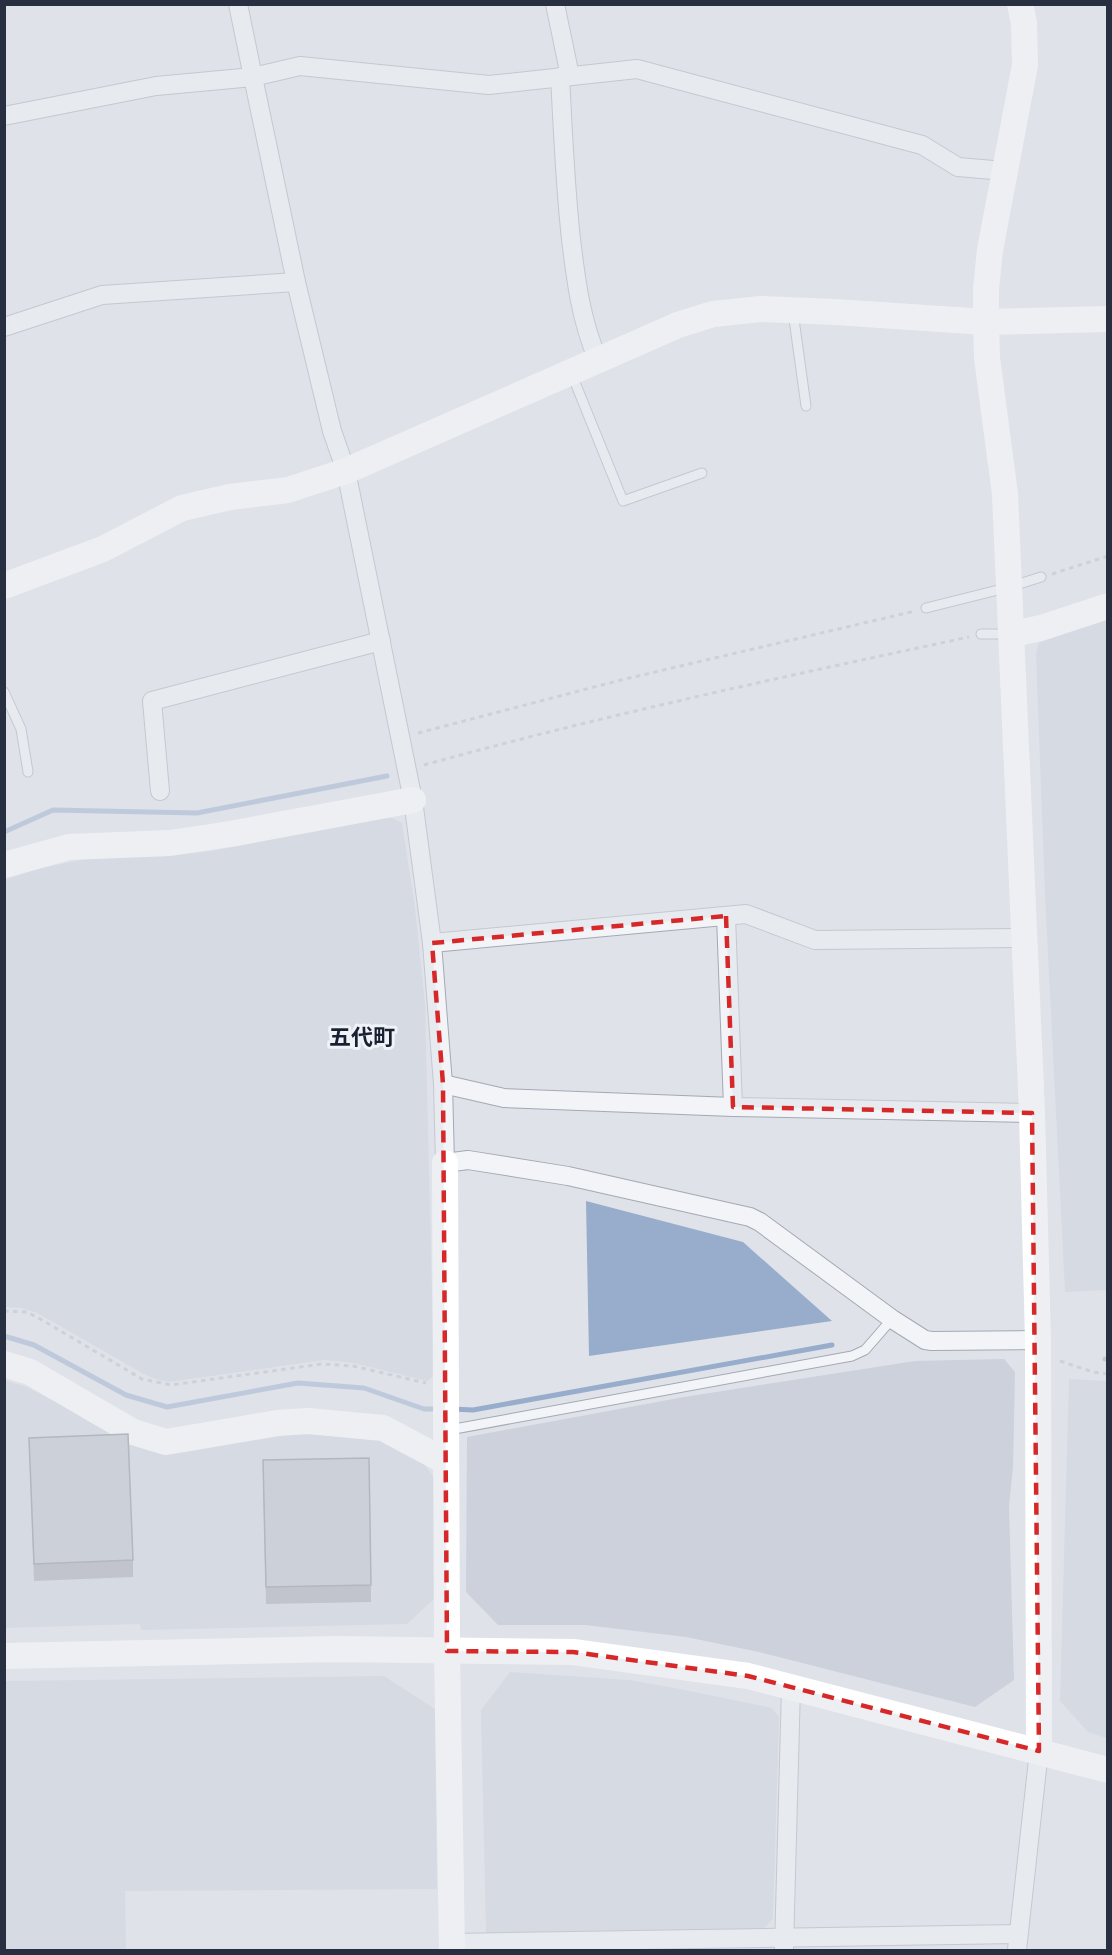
<svg xmlns="http://www.w3.org/2000/svg" width="1112" height="1955" font-family="'Fira Sans','Noto Sans JP',sans-serif">
  <style>
    .built { fill: #cdd1db }
    .water { fill: #98adcb }
    .lines { fill: none; stroke-linecap: round; stroke-linejoin: round }
    .stream { stroke: #98adcb; stroke-width: 5 }
    .lane-casing { stroke: #a4a9b3; stroke-width: 11 }
    .street-casing { stroke: #a4a9b3; stroke-width: 20 }
    .path { stroke: #b9bdc4; stroke-width: 3; stroke-dasharray: 4.5 4.5; stroke-linecap: butt }
    .lane { stroke: #f2f4f7; stroke-width: 9 }
    .street { stroke: #f2f4f7; stroke-width: 18 }
    .secondary { stroke: #fff; stroke-width: 26 }
    .wall { fill: #9da1aa }
    .building { fill: #b6bbc6; stroke: #7f838b; stroke-width: 1.5 }
    .marked { fill: none; stroke: #d62828; stroke-width: 4.5; stroke-dasharray: 12 8; stroke-linejoin: round }
    .labels { text-anchor: middle; stroke-width: 6; stroke-linejoin: round; paint-order: stroke }
    .quarter-label { font-size: 22px; font-weight: bold; fill: #192032; stroke: #eff2f7 }
  </style>
  <rect width="100%" height="100%" fill="#dfe2e9"/>
  <!-- built -->
  <g class="built">
    <polygon points="1107,617 1107,1290 1065,1292 1045,894 1036,654 1038,645 1044,638"/>
    <polygon points="390,817 402,823 415,908 425,1004 434,1376 427,1381 354,1363 324,1360 169,1382 155,1379 142,1373 37,1313 22,1308 5,1307 4,880 41,868 95,857 169,856 212,851"/>
    <polygon points="1004,1359 1015,1372 1013,1467 1009,1506 1014,1680 975,1707 759,1652 686,1637 585,1625 498,1625 466,1592 467,1437 684,1397 915,1361"/>
    <polygon points="1069,1379 1107,1381 1107,1738 1088,1732 1060,1701"/>
    <polygon points="4,1380 27,1387 149,1451 180,1453 298,1433 380,1440 425,1465 435,1479 436,1597 407,1624 141,1630 140,1624 5,1628"/>
    <polygon points="510,1672 629,1680 680,1689 772,1708 779,1717 773,1919 763,1929 486,1934 481,1710"/>
    <polygon points="384,1676 435,1709 437,1889 125,1891 126,1950 5,1950 5,1681"/>
  </g>
  <!-- water -->
  <polygon class="water" points="586,1201 743,1242 832,1321 589,1356"/>
  <g class="lines">
    <!-- stream -->
    <g class="stream">
      <polyline points="4,832 53,810 197,813 387,776"/>
      <polyline points="4,1336 34,1345 126,1395 167,1407 298,1383 364,1388 424,1409 440,1409"/>
      <polyline points="1105,1359 1108,1360"/>
      <polyline points="452,1409 473,1410 832,1345"/>
    </g>
    <defs>
      <g id="lane">
        <polyline points="793,312 806,406"/>
        <polyline points="572,375 623,501 702,473"/>
        <polyline points="926,608 1010,587 1041,577"/>
        <polyline points="981,634 1009,634"/>
        <polyline points="4,692 21,729 28,772"/>
        <polyline points="449,1430 852,1356 865,1350 892,1319"/>
      </g>
      <g id="street">
        <polyline points="238,4 253,77 300,66 489,85 637,69 922,145 958,167 1005,171"/>
        <polyline points="555,4 570,76"/>
        <path d="M560,77c3,54 5,108 11,162 5,42 10,82 27,121"/>
        <polyline points="4,116 156,86 253,77 296,282 332,431 346,471 413,800 432,943 443,1084 445,1163 468,1160 568,1176 750,1217 760,1222 892,1319 925,1340 932,1341 1038,1340"/>
        <polyline points="4,327 102,295 296,282"/>
        <polyline points="160,791 152,701 381,641"/>
        <polyline points="726,916 733,1107"/>
        <polyline points="432,943 746,914 815,940 1025,938"/>
        <polyline points="443,1084 504,1098 733,1107 1032,1113"/>
        <polyline points="452,1943 1018,1934"/>
        <polyline points="784,1949 791,1687"/>
        <polyline points="1017,1950 1039,1751"/>
      </g>
    </defs>
    <!-- lane casing -->
    <use href="#lane" class="lane-casing"/>
    <!-- street casing -->
    <use href="#street" class="street-casing"/>
    <!-- path -->
    <g class="path">
      <polyline points="1052,574 1108,556"/>
      <polyline points="418,733 621,680 915,611"/>
      <path d="M424,765c180,-50 363,-89 545,-128"/>
      <polyline points="4,1311 27,1312 42,1320 142,1379 171,1385 322,1364 353,1366 426,1383"/>
      <polyline points="1060,1361 1093,1372 1108,1374"/>
    </g>
    <!-- lane -->
    <use href="#lane" class="lane"/>
    <!-- street -->
    <use href="#street" class="street"/>
    <!-- secondary -->
    <g class="secondary">
      <polyline points="1020,4 1024,23 1025,65 990,250 986,289 986,322 987,358 1005,494 1032,1113 1038,1340 1039,1751"/>
      <polyline points="4,586 103,549 182,508 230,497 288,490 346,471 678,325 713,314 761,309 835,312 986,322 1108,319"/>
      <polyline points="1013,634 1041,628 1108,606"/>
      <polyline points="4,865 69,847 170,843 230,834 413,800"/>
      <polyline points="445,1163 447,1651 452,1950"/>
      <polyline points="4,1364 30,1372 133,1432 166,1442 277,1423 308,1421 383,1428 445,1461"/>
      <polyline points="4,1656 337,1649 573,1652 748,1676 1108,1770"/>
    </g>
  </g>
  <!-- wall -->
  <g class="wall">
    <polygon points="29,1438 133,1560 133,1577 34,1581"/>
    <polygon points="263,1477 371,1585 371,1602 266,1604"/>
  </g>
  <!-- building -->
  <g class="building">
    <polygon points="128,1434 133,1560 34,1564 29,1438"/>
    <polygon points="369,1458 371,1585 266,1587 263,1460"/>
  </g>
  <!-- marked area -->
  <path d="M0 0H1112V1955H0ZM726,916l7,191 299,6 7,638 -291,-75 -175,-24 -126,-1 -4,-567 -11,-141z" fill="#dfe2e9" fill-opacity=".55" fill-rule="evenodd"/>
  <path class="marked" d="M726,916l7,191 299,6 7,638 -291,-75 -175,-24 -126,-1 -4,-567 -11,-141z"/>
  <g class="labels">
    <!-- quarter labels -->
    <g class="quarter-label">
      <text x="362" y="1045">五代町</text>
    </g>
  </g>
  <!-- border -->
  <rect width="1112" height="1955" fill="none" stroke="#272f41" stroke-width="12"/>
</svg>
